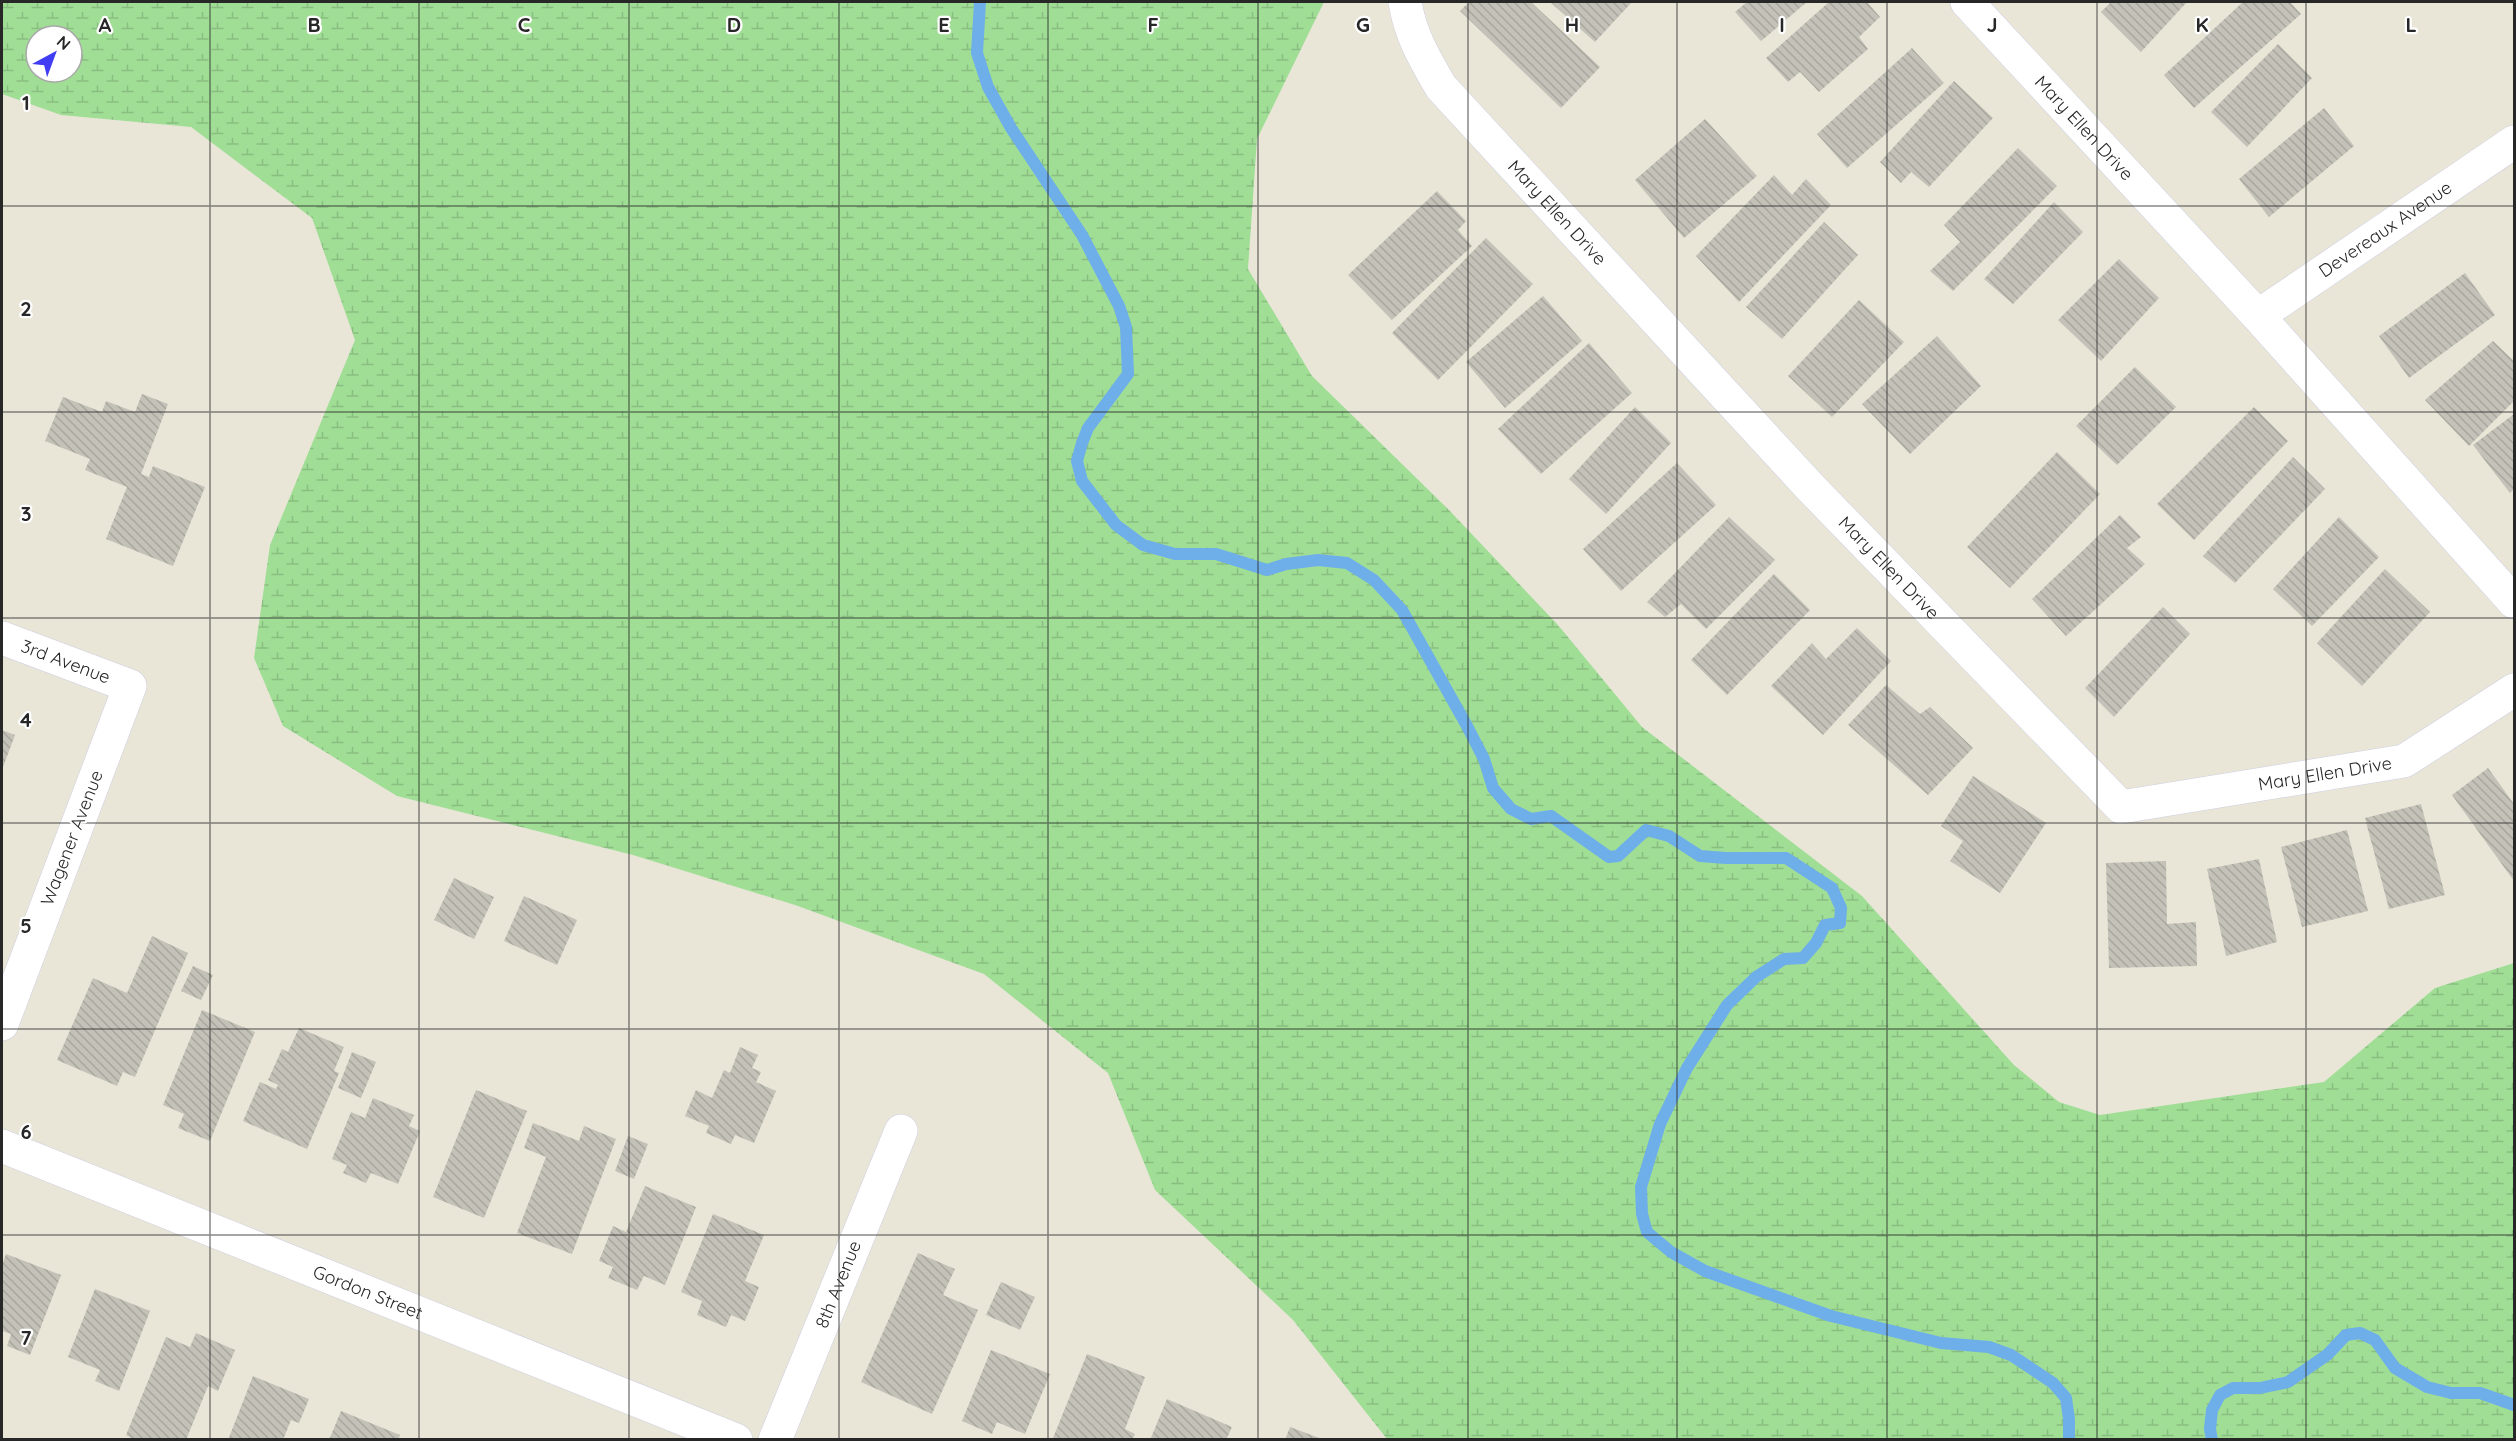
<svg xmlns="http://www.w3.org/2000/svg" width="2516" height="1441" font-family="Quicksand,sans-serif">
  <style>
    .wetland { fill: url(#wetland-marsh); fill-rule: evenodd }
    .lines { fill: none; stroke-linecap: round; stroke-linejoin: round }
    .stream { stroke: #6eaee9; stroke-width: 12 }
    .building { fill: url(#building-back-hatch) }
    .minor-casing { stroke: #cecee0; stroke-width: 34 }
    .minor { stroke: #fff; stroke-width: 33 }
    .grid { fill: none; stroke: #272727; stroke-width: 1.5; stroke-opacity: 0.55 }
    .labels { text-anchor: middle; stroke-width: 4.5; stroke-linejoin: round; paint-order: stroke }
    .street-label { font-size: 18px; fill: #272727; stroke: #fff }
    .grid-label { font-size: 20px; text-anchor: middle; font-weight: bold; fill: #272727; stroke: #fff; stroke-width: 4.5; stroke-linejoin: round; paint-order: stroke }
  </style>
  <defs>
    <pattern id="wetland-marsh" width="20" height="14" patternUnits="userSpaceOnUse" patternTransform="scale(1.5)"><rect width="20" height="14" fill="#a0de96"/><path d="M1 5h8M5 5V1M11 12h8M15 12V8" fill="none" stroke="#8abe81"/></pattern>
    <pattern id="building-back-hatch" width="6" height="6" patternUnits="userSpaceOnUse" patternTransform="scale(1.5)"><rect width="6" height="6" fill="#c4c2b8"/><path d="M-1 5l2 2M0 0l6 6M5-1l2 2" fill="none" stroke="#a8a79e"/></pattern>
  </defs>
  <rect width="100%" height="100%" fill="#e9e6d8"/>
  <!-- wetland -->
  <path class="wetland" d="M2,2h1322l-67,137 -9,130 64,107 136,133 110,116 84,102 220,169 152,169 45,37 41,13 224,-33 111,-94 79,-25v476h-1127l-94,-119 -138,-130 -47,-117 -124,-99 -189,-69 -162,-50 -236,-59 -114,-70 -29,-68 16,-113 85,-205 -43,-122 -121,-91 -130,-12 -59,-21zM36,36h36v36h-36z"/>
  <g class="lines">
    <!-- stream -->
    <g class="stream">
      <polyline points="980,2 977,53 988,87 1011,128 1082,235 1119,306 1126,327 1128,374 1088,428 1082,443 1077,461 1082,481 1116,525 1143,545 1175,554 1216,554 1267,570 1286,564 1318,560 1347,563 1374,580 1402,610 1467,726 1484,759 1493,788 1511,809 1531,819 1551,816 1609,857 1618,856 1646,830 1669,836 1700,856 1726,858 1786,858 1832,888 1841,908 1840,923 1825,925 1816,943 1803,958 1784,959 1756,977 1727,1005 1687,1068 1660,1124 1641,1187 1642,1214 1647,1232 1671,1252 1705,1271 1831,1316 1941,1343 1989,1347 2011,1355 2053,1383 2066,1398 2069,1419 2069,1440"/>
      <polyline points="2212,1440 2210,1429 2212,1410 2220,1395 2233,1388 2260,1388 2288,1382 2327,1355 2346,1335 2360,1333 2375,1340 2395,1368 2427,1387 2451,1393 2480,1393 2514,1405"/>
    </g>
  </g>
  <!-- building -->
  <g class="building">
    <polygon points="1469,2 1531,2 1600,67 1561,108 1460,11"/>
    <polygon points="1550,2 1632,2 1595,42"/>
    <polygon points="1747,2 1807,2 1761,41 1735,12"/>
    <polygon points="1829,2 1867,2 1880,17 1859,37 1868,49 1819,92 1800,72 1788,82 1766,58"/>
    <polygon points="2111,2 2187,2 2141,52 2101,12"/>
    <polygon points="2243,2 2290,2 2301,14 2194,108 2164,75"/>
    <polygon points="2278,44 2312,78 2247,147 2211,112"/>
    <polygon points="1912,48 1944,83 1847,168 1817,134"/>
    <polygon points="1954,81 1993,118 1929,187 1911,172 1901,183 1880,162"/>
    <polygon points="2324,108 2354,146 2269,217 2239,179"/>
    <polygon points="1705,119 1757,176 1684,238 1635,180"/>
    <polygon points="2018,148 2057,186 1953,291 1930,271 1960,242 1944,225"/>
    <polygon points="1774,175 1792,195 1806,179 1831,205 1739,302 1696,256"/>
    <polygon points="1437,191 1466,221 1458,230 1472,246 1392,320 1348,275"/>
    <polygon points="2054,202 2083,232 2013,304 1984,279"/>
    <polygon points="1824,222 1858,255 1782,339 1746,307"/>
    <polygon points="1486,238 1533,284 1438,380 1392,333"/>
    <polygon points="2119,259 2159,298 2101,361 2058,320"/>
    <polygon points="2465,273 2495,315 2409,378 2379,336"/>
    <polygon points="1543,296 1582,341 1505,408 1466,362"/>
    <polygon points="1859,300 1904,342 1832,417 1788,376"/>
    <polygon points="1937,336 1981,386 1910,454 1862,404"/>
    <polygon points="2493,341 2514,361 2514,401 2469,446 2425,400"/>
    <polygon points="1589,343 1632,393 1541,474 1498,429"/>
    <polygon points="2135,367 2176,407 2117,465 2076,426"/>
    <polygon points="142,394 168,404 141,474 149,477 153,466 205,487 173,566 106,539 127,487 85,470 90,459 45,441 63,397 102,412 106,401 135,412"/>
    <polygon points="1635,407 1671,443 1606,514 1569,479"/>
    <polygon points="2254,407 2288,441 2194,540 2157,504"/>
    <polygon points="2514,414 2514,489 2510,493 2473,445"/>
    <polygon points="2057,452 2100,494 2010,588 1967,547"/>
    <polygon points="2293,457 2325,489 2235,583 2203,556"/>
    <polygon points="1677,463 1716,505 1621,591 1583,549"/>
    <polygon points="2120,515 2141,537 2127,548 2145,564 2066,636 2032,599"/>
    <polygon points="1729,517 1775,560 1706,629 1681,604 1665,617 1647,602"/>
    <polygon points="2339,517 2379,557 2312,626 2273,589"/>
    <polygon points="2385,569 2430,612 2362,686 2317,643"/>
    <polygon points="1774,574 1810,610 1727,695 1691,660"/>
    <polygon points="2163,607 2190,634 2114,717 2085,688"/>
    <polygon points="1857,628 1891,661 1823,735 1771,686 1812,643 1826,659"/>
    <polygon points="1886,685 1920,714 1930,707 1973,748 1928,795 1848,725"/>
    <polygon points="2,730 15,735 2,770"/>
    <polygon points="2488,768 2514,804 2514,881 2452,795"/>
    <polygon points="1973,776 2046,823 2000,893 1950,861 1963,841 1941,826"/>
    <polygon points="2421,804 2445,895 2389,909 2365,818"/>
    <polygon points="2347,830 2368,911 2302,927 2281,847"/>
    <polygon points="2259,859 2277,942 2226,956 2207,869"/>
    <polygon points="2166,861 2167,924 2196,922 2197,966 2109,968 2106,863"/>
    <polygon points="454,878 494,897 474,939 434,920"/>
    <polygon points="524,896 577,920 557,965 504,941"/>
    <polygon points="152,936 188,953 135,1077 123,1072 117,1086 57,1060 93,978 127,993"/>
    <polygon points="193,966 213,975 201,1000 181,991"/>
    <polygon points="202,1010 255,1032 210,1141 178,1128 184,1114 163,1105"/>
    <polygon points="299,1028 344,1047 334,1071 339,1073 307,1149 243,1121 260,1082 276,1089 278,1085 268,1080 282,1049 288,1052"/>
    <polygon points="740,1047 758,1055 752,1068 761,1072 756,1082 776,1091 754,1143 735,1135 731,1144 706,1133 709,1126 685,1116 696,1090 712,1098 724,1070 730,1073"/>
    <polygon points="352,1052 376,1062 361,1098 338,1088"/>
    <polygon points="476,1090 527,1111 484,1218 433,1197"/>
    <polygon points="373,1098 414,1115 409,1126 420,1131 398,1184 371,1173 366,1183 343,1173 347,1165 332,1159 351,1112 365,1118"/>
    <polygon points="533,1123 579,1141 584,1126 616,1139 572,1254 517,1233 546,1157 524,1148"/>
    <polygon points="628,1136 648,1144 634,1179 615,1171"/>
    <polygon points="645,1186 696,1207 665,1285 644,1276 637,1290 608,1278 613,1267 599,1261 613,1226 626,1232"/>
    <polygon points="713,1214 764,1235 745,1281 759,1287 745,1321 731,1315 726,1327 697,1315 702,1301 681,1292"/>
    <polygon points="918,1253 955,1269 943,1295 978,1310 932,1414 861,1382"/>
    <polygon points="6,1254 61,1275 30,1355 7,1346 11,1334 2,1331 2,1265"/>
    <polygon points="1001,1282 1035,1297 1020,1330 986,1315"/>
    <polygon points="95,1289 150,1311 119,1391 95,1381 100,1370 68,1357"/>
    <polygon points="196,1333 235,1350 218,1391 208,1386 186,1440 135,1440 126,1435 166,1337 190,1347"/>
    <polygon points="991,1350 1050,1374 1025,1434 997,1422 992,1434 962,1421"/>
    <polygon points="1087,1354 1145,1377 1125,1429 1135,1434 1132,1440 1053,1438"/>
    <polygon points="253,1376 309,1399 299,1423 291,1420 283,1440 228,1440"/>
    <polygon points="1167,1399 1232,1427 1226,1440 1150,1440"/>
    <polygon points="341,1411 400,1435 398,1440 329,1440"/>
    <polygon points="1290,1427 1322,1439 1322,1440 1285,1440"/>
  </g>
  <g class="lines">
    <defs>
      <g id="minor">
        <path id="s1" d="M1405,2c5,32 19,56 36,85l370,401 310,319 283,-46 110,-71"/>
        <path id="s2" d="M1967,2l291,314 256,286"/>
        <path id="s3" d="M2258,316l256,-174"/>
        <path id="s4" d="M2,638l128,48 -128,338"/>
        <path id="s5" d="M2,1146l734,294"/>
        <path id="s6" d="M775,1440l126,-309"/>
      </g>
    </defs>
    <!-- minor casing -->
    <use href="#minor" class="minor-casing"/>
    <!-- minor -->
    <use href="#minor" class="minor"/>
  </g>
  <!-- grid -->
  <path class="grid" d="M210,2v1438M419,2v1438M629,2v1438M839,2v1438M1048,2v1438M1258,2v1438M1468,2v1438M1677,2v1438M1887,2v1438M2097,2v1438M2306,2v1438M2,206h2512M2,412h2512M2,618h2512M2,823h2512M2,1029h2512M2,1235h2512"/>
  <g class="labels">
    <!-- street labels -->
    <g class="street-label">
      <text dy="6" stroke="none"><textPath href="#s2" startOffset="172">Mary Ellen Drive</textPath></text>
      <text dy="6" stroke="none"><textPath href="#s1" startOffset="264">Mary Ellen Drive</textPath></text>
      <text dy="6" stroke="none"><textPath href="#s3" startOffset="154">Devereaux Avenue</textPath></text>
      <text dy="6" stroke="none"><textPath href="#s1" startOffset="750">Mary Ellen Drive</textPath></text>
      <text dy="6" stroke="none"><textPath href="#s4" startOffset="68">3rd Avenue</textPath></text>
      <text dy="6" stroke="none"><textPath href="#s1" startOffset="1290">Mary Ellen Drive</textPath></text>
      <text transform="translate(72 838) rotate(-69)" y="6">Wagener Avenue</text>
      <text dy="6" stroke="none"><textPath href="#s6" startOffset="168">8th Avenue</textPath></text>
      <text dy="6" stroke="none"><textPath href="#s5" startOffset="394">Gordon Street</textPath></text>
    </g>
  </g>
  <g class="grid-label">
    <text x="105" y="32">A</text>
    <text x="314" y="32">B</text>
    <text x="524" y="32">C</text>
    <text x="734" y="32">D</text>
    <text x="944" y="32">E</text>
    <text x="1153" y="32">F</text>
    <text x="1363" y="32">G</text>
    <text x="1572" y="32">H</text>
    <text x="1782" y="32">I</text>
    <text x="1992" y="32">J</text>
    <text x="2202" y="32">K</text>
    <text x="2411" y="32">L</text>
    <text x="26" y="110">1</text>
    <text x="26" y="316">2</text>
    <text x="26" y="521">3</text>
    <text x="26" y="727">4</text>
    <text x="26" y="933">5</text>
    <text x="26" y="1139">6</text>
    <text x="26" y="1345">7</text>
  </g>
  <!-- border -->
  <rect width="2516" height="1441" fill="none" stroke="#272727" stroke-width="6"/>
  <!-- north arrow -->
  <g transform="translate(54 54) rotate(41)"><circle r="28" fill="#ffffff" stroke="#a9a9a9" stroke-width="1.5"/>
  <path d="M0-4.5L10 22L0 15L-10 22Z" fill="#413df2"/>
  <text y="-9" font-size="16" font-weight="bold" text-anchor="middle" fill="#272727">N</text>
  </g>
</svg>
